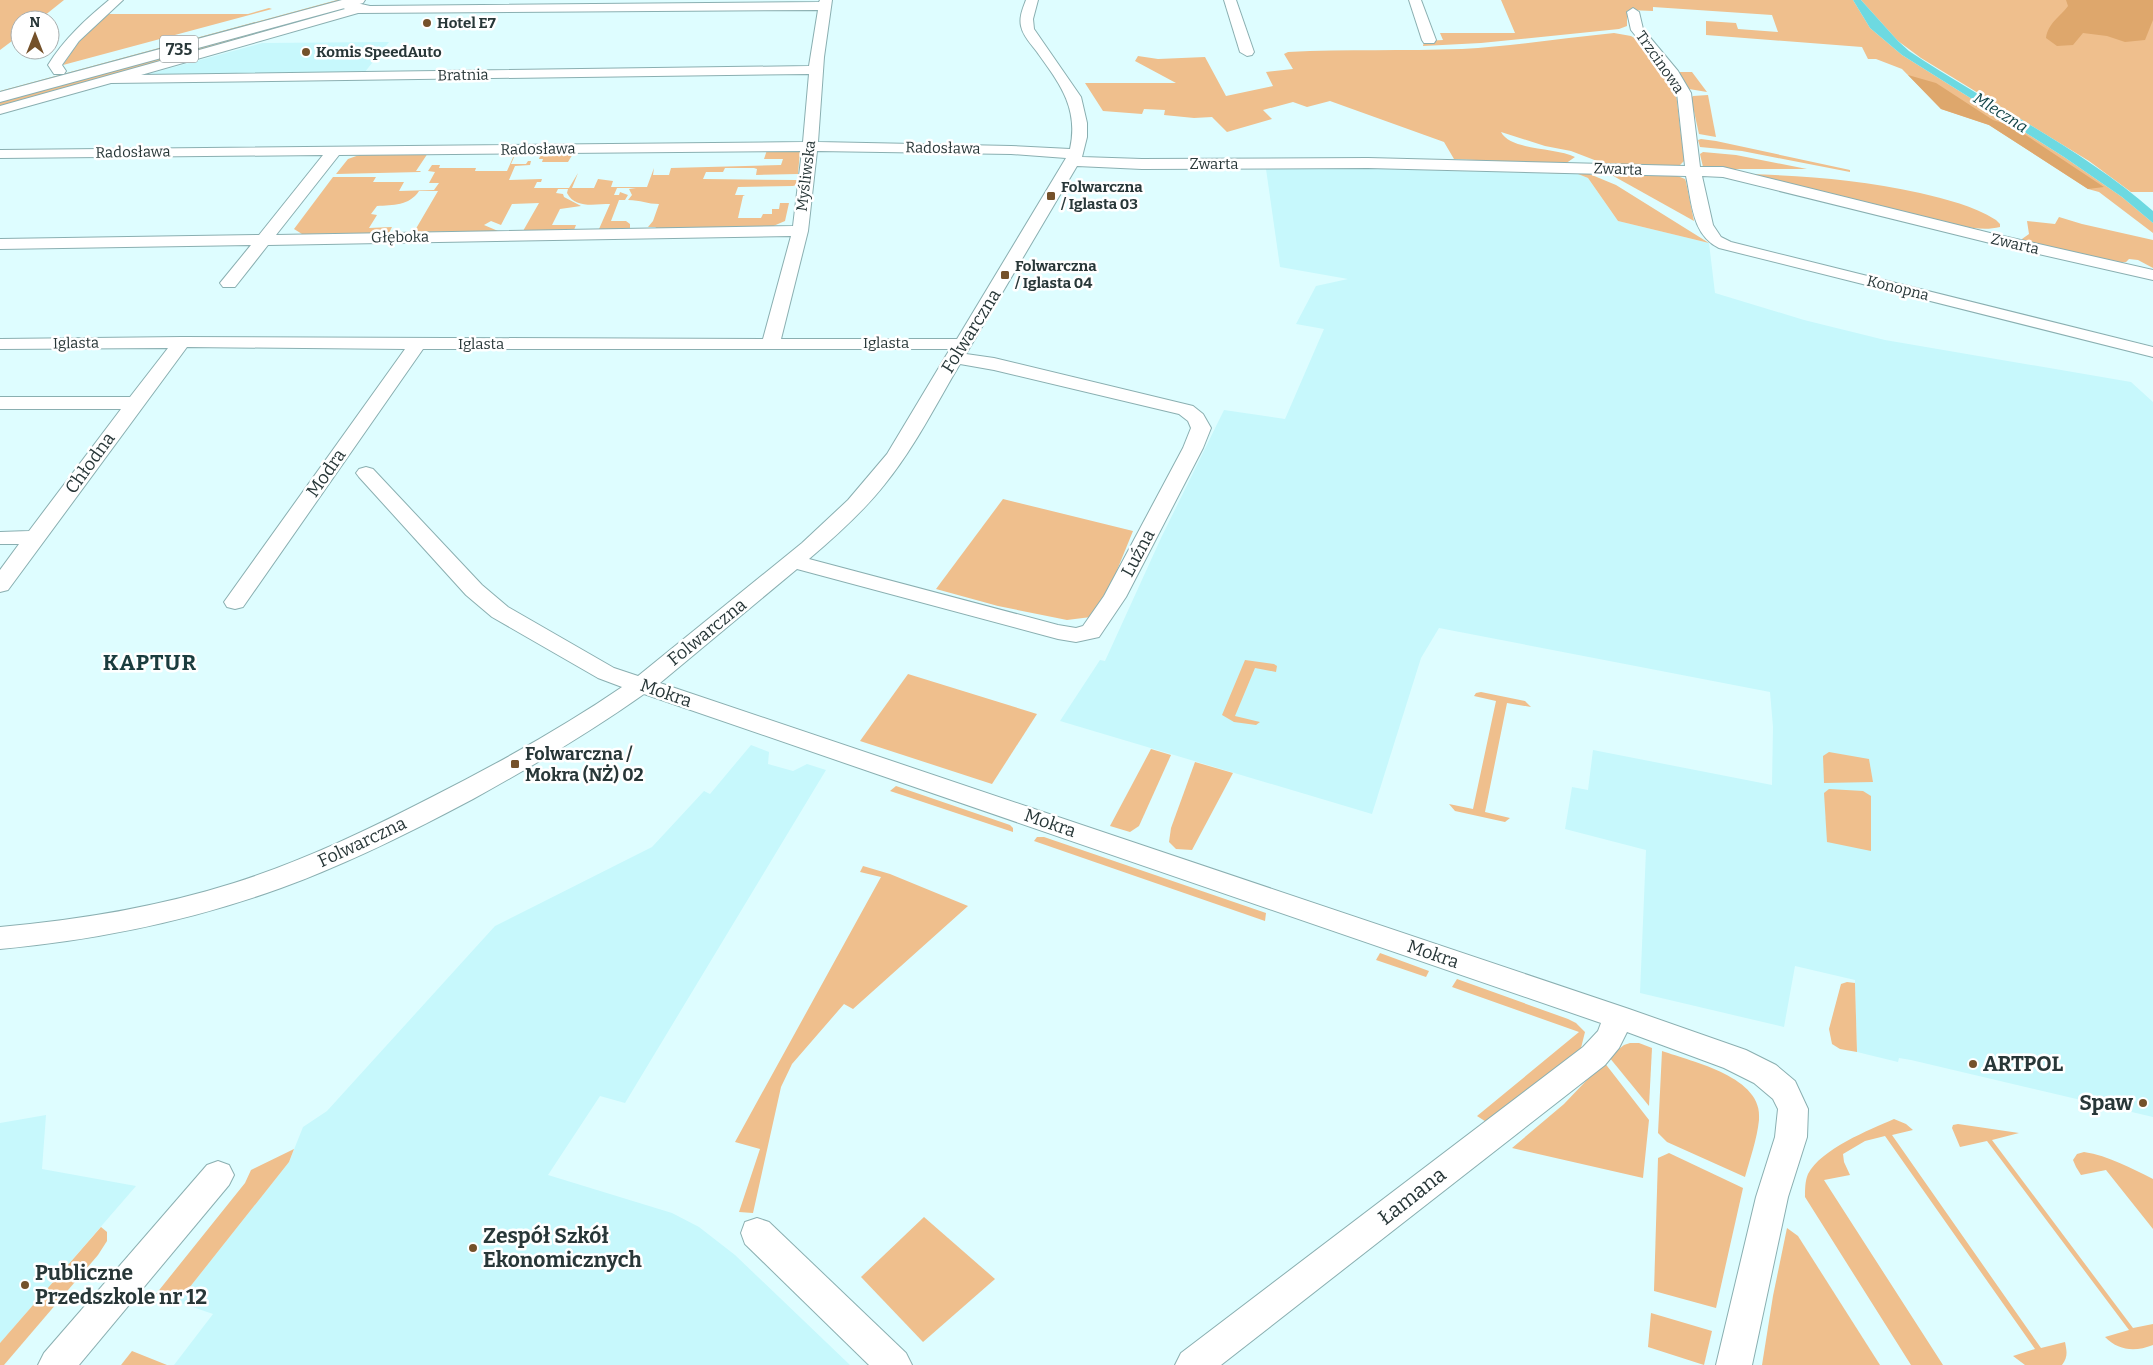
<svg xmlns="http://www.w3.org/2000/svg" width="2153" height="1365" font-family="Bitter,serif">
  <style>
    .built { fill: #c7f8fc }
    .green { fill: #efbf8d }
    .forest { fill: #dea76c }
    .water { fill: #6dd9e1 }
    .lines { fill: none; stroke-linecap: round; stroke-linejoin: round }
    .minor-casing { stroke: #8aafb1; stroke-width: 2 }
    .primary-casing { stroke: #8aafb1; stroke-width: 2 }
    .minor { fill: #fff; fill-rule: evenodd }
    .primary { fill: #fff; fill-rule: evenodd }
    .poi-dot { fill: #74512a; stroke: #fff; stroke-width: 2 }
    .labels { text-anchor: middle; stroke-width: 5; stroke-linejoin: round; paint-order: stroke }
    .far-poi-label { font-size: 15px; font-weight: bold; fill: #283738; stroke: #fff; text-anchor: start }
    .far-street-label { font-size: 15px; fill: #283738; stroke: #fff }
    .shield { fill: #fff; stroke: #687374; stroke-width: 1 }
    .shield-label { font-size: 16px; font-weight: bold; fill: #283738 }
    .far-water-label { font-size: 16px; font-style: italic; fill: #114347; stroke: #fff }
    .street-label { font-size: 18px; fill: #283738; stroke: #fff }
    .poi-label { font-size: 18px; font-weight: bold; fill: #283738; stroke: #fff; text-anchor: start }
    .near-poi-label { font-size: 21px; font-weight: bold; fill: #283738; stroke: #fff; text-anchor: start }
    .near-street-label { font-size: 21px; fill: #283738; stroke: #fff }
    .district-label { font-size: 22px; font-weight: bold; letter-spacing: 1px; fill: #1a3c3e; stroke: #fff }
  </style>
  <rect width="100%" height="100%" fill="#defdff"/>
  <!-- built -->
  <g class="built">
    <polygon points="389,42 364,73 145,75 262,43"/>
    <polygon points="1266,169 1379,169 1578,174 1588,178 1618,221 1709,243 1715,293 1804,320 1885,340 2131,382 2153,402 2153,1117 1911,1060 1899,1058 1898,1062 1857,1052 1855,980 1795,966 1784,1027 1640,993 1646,850 1565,829 1572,787 1588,790 1593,750 1772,785 1773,727 1770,692 1439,628 1421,658 1372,814 1060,721 1100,660 1105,661 1161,538 1224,410 1285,419 1324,329 1296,324 1316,286 1348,279 1280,267"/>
    <polygon points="751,745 769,752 768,764 793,771 807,764 826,770 625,1103 600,1096 548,1175 672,1213 699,1227 735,1255 850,1365 174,1365 213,1314 178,1302 289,1162 303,1127 327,1111 495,926 652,847 704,791 710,794"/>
    <polygon points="46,1115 42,1169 136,1186 0,1343 0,1123"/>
  </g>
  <!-- green -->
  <g class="green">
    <polygon points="0,0 64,0 39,20 20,20 20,35 0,50"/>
    <polygon points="337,0 346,0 0,94 0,91"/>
    <polygon points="1501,0 1853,0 1870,28 1902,55 2064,157 2122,197 2153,223 2153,233 2099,192 2088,189 1989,125 1941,109 1902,69 1876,59 1868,59 1862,47 1706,35 1706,21 1736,23 1738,29 1778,32 1772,15 1653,7 1653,11 1629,10 1627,15 1627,26 1619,29 1481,43 1423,46 1424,41 1443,40 1440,33 1515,33"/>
    <polygon points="1861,0 2153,0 2153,192 2131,192 2089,161 1921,58 1898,41"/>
    <polygon points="269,8 272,9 63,65 78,43 108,14 248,14"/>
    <polygon points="330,10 345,11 0,106 0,101"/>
    <path d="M1614,33l17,3 5,3 29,36 11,18 8,68 -5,5 -6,2 -63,-2 -39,-15 -26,-5 -44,-14c10,19 55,15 74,25l-10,7 -111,-5 -10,-17 -114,-41 -23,6 -14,-5 -30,8 9,9 -45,13 -15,-15 -18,1 -30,-3 1,-5 -21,-1 -2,5 -39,-3 -18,-28h91l-41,-22 3,-5 20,3 47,-2 21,39 47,-10 -7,-14 27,-3 -9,-15 4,-2c58,-3 116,-1 174,-3 51,-3 101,-11 152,-16z"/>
    <polygon points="1677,72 1692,72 1707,92 1689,89"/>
    <polygon points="1708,95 1716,137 1699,134 1691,98 1693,96"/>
    <polygon points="1701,139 1716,141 1850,170 1850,172 1742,151 1700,147 1698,140"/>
    <path d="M796,149l4,2 -2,23 -42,1 1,-6 -3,-1h-29l-2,4h-17l-3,7 94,1 -1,5 -3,1 -55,1 -3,8h10l-2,1 -5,22h23l2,-4h9v-5h7l1,-6h9l-4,18 -14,6 -116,2 1,-2h-8l5,-6 6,-17c-12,0 -18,-4 -31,-4l4,-5 -3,-6 7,-1h-19l-3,7h5l1,-3 8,3 -3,5h-6l-8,21h15l4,3v5h-31l11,-25c-15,0 -35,5 -43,-11l1,-4h-10l-2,4 7,1 1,3 17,9 -21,3 -8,16h24l-2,5 -51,1 16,-28 -27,1 -11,21 -10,-4 -7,4 14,6 -84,1 24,-41h-19c-10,15 -26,14 -42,15l-6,8 6,1 -8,13 23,-1 -3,6 -87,1 -8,-5 39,-52h43l-3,5h31l-5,9 35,-1 5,-7h-10l6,-11 -7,-1 4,-6h8l-1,3h37l-1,3h32l8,-18h21l-1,1 -20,1 -4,9h15l2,-3h3l-1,4 -15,1 -6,14 33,-1 -1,3h-4l-3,6h35l9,-15 -6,15h22l4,-9 15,2 -2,6h36l7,-19 -1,7h16l2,-7 110,-3 2,-6h-19l3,-9z"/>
    <polygon points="574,152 568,162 542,162 543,159 539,159 541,153"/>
    <polygon points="1703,152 1736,155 1807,169 1713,169 1703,167 1700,154"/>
    <polygon points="428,153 416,171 421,171 420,172 336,174 348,159 362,154"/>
    <polygon points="1487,168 1587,173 1616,185 1709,243 1618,221 1588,178 1578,174 1487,171"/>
    <polygon points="1608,173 1675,175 1685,179 1686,182 1694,221"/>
    <path d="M1748,174c61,2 113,6 172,19 28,7 52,12 76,27l4,4v3c-20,5 -41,-2 -61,-6 -64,-12 -127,-31 -191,-47z"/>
    <polygon points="2059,217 2082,224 2153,240 2153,268 2138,260 2129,259 2126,262 2114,263 2023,242 2022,239 2029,234 2027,221 2055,224"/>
    <polygon points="1003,499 1133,531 1102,607 1091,617 1067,620 998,606 936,589"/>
    <polygon points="1245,660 1274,664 1277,666 1276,672 1255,668 1235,716 1260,722 1256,725 1234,722 1222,715"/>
    <polygon points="908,674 1037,714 992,784 860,741"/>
    <polygon points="1481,692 1525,701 1531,707 1507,703 1485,812 1510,818 1505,822 1455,811 1449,804 1473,809 1496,701 1474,696 1476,693"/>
    <polygon points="1151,749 1171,755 1139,826 1130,832 1110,826"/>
    <polygon points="1829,752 1869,759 1873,782 1824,783 1823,756"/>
    <polygon points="1195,762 1233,773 1192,850 1176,849 1169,842 1171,828"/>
    <polygon points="896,786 1010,825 1013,828 1013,832 890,791"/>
    <polygon points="1829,789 1863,791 1871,796 1871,851 1827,842 1824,793"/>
    <polygon points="1037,837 1044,837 1266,913 1265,921 1034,841"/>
    <polygon points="863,866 890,874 968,906 853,1009 844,1004 792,1064 781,1087 753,1213 739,1212 760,1149 735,1142 881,877 860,872"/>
    <polygon points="1380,953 1429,971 1426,977 1376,960"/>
    <polygon points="1457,979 1568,1019 1576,1023 1585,1032 1581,1048 1488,1123 1477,1116 1579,1032 1452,987"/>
    <polygon points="1847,982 1855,983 1857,1052 1840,1049 1832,1044 1829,1029 1841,984"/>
    <polygon points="1630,1043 1639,1043 1652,1048 1649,1106 1609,1057 1624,1045"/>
    <path d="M1662,1051c31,11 102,26 97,69 -2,19 -9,39 -14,57l-78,-35 -9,-9z"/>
    <polygon points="1604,1062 1649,1120 1643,1178 1512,1148 1564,1104"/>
    <path d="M1894,1119l12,5 7,6 -21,5 149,213 24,-6c2,10 3,15 -3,23h-37l-12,-9 22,-7 -150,-213 -20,5 -22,13 1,8 6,13 -26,5 119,185h-32l-106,-168c0,-7 0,-16 3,-23 13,-25 61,-44 86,-55z"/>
    <path d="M1958,1124l61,9 -27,7 141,188 20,-4v21c-18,7 -34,6 -48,-8l24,-7 -142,-189 -27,6 -8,-19 1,-3z"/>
    <polygon points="294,1149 289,1162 178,1302 156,1294 245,1183 251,1170"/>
    <path d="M2084,1152c25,4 47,16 69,27v50l-47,-59 -25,5 -5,-8 -3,-7 4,-6z"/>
    <polygon points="1669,1153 1743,1188 1716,1308 1654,1291 1658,1158"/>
    <polygon points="924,1217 995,1279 923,1342 861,1277"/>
    <polygon points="101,1227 107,1232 107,1241 98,1255 4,1365 0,1365 0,1343"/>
    <polygon points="1787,1228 1798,1236 1880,1365 1762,1365 1773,1296"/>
    <polygon points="1651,1313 1712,1331 1704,1365 1648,1347"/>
    <polygon points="132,1351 167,1365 121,1365"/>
  </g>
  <!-- forest -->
  <g class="forest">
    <path d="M2066,0h87v20l-8,20 -20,2 -18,-6 -24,-3 -10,12 -16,1 -11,-8c2,-15 14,-21 22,-32z"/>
    <polygon points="1908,75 1936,83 1993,120 2012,126 2104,187 2088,189 1989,125 1941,109"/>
  </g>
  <!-- water -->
  <path class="water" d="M1853,0h8l37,41 11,10c81,54 171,96 244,160v12l-31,-26 -58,-40 -162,-102 -32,-27z"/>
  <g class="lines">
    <defs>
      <g id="minor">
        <path d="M109,0h14l-44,41 -17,24 4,6 -2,3h-10l-6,-9c16,-26 38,-46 61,-65z"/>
        <path d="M343,0l27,6 449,-4 1,-2h12l-8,57 -6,85 193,4 59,3c9,-41 -10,-65 -33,-97 -6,-8 -14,-16 -16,-26 -2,-9 2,-18 5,-26h12l-5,19 1,10 47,68 6,26v14l-5,20 60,2 226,-1 317,8 -8,-73 -10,-18 -36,-45 -4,-18 6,-4 6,4 4,17 35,42 13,22 9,74h23l267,66 163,37v10l-163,-37 -267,-66 -21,-1 11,49 8,12 10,5 422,105v10l-434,-109c-27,-13 -27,-45 -33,-72l-318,-8 -226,1 -65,-3 -111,188 28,4 199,48 10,8 8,14 -8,20 -77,149 -27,40 -23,5 -18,-3 -261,-70 -137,114 969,326 117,41 30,15 19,16 13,28 -1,28 -19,60 -36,168h-36l40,-168 19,-60 3,-28 -5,-10 -19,-16 -30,-15 -97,-36 -8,16 -14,17 -384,300h-46l6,-12 402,-306 15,-16 3,-8 -957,-329c-55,39 -113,73 -171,105 -62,33 -126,65 -192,89 -91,33 -185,52 -281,61v-22c79,-7 158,-20 234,-44 69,-22 134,-53 198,-86 65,-33 130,-69 190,-110l-24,-9 -106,-61 -26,-22 -107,-118 -3,-4 3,-4 7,-2 7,2 109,116 26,22 106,61 24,8 164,-133 46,-43 39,-46 63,-105h-527l-180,258 -8,2 -8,-2 -3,-5 181,-253 -218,-2 -179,243 -8,2v-22l19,-26h-19v-12l29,-1 92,-122h-121v-12h130l38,-49 -168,1v-10l182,-2 581,2 28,-103 -523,9 -33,42h-12l-3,-4 31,-38 -251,4v-10l259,-4 64,-80 -323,3v-8l803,-8 6,-68 -698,9 -111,31v-8l345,-97 -8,-5zM818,10l-9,56 -668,9 217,-62zM802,151l-9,75 -517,9 63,-80zM817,151l194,3 55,4 -109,181h-176l27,-108zM960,364l34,6 185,44 9,7 3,7 -8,20 -79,148 -21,30 -7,2 -18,-3 -249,-66c27,-23 54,-47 76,-75 30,-37 51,-80 75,-120z"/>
        <polygon points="1224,0 1236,0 1254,52 1252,55 1247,56 1240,52"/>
        <polygon points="1409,0 1421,0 1436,40 1434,43 1424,43 1422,40"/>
        <polygon points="218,1161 229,1165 234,1175 229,1185 79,1365 38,1365 44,1353 207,1165"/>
        <polygon points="757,1218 769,1222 906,1353 912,1365 869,1365 745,1244 741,1233 745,1222"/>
      </g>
      <polygon id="primary" points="342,0 365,0 363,3 0,102 0,92"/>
    </defs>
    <!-- minor casing -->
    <use href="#minor" class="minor-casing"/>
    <!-- primary casing -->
    <use href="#primary" class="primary-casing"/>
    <!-- minor -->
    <use href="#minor" class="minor"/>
    <!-- primary -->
    <use href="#primary" class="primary"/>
  </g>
  <!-- markers -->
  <g class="poi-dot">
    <circle cx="427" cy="23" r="5"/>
    <circle cx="306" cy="52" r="5"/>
    <rect x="1046" y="191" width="10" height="10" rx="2.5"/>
    <rect x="1000" y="270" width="10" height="10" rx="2.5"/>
    <rect x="510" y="759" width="10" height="10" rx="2.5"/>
    <circle cx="1973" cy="1064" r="5"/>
    <circle cx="2143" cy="1103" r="5"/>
    <circle cx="473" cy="1248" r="5"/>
    <circle cx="25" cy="1285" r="5"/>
  </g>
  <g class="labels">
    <!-- far-poi labels -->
    <g class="far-poi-label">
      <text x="437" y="28">Hotel E7</text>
      <text x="316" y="57">Komis SpeedAuto</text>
      <text x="1061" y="192">Folwarczna<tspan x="1061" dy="17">/ Iglasta 03</tspan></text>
      <text x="1015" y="271">Folwarczna<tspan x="1015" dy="17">/ Iglasta 04</tspan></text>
    </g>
    <!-- far-street labels -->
    <g class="far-street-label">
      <text transform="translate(1660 62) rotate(55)" y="5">Trzcinowa</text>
      <text transform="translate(463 75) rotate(-1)" y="5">Bratnia</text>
      <text transform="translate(943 148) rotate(1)" y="5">Radosława</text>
      <text transform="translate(538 149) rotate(-1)" y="5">Radosława</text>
      <text transform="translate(133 152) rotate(-1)" y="5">Radosława</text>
      <text x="1214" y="169">Zwarta</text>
      <text transform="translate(1618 169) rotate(2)" y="5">Zwarta</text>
      <text transform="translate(806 176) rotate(-83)" y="5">Myśliwska</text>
      <text transform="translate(400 237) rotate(-1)" y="5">Głęboka</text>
      <text transform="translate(2015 244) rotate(13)" y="5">Zwarta</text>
      <text transform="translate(1898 288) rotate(14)" y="5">Konopna</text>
      <text transform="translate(76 343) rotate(-1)" y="5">Iglasta</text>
      <text x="886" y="348">Iglasta</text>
      <text x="481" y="349">Iglasta</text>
    </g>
    <!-- shield labels -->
    <rect class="shield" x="160" y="35.5" width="38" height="27" rx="4"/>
    <g class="shield-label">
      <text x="179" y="55">735</text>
    </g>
    <!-- far-water labels -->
    <g class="far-water-label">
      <text transform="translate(2001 112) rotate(32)" y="6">Mleczna</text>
    </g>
    <!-- street labels -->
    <g class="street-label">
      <text transform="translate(971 331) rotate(-58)" y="6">Folwarczna</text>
      <text transform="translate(90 463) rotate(-54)" y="6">Chłodna</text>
      <text transform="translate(326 473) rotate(-55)" y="6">Modra</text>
      <text transform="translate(1138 553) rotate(-62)" y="6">Luźna</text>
      <text transform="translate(707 632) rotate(-39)" y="6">Folwarczna</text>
      <text transform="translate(666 693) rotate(19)" y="6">Mokra</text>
      <text transform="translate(1050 823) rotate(19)" y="6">Mokra</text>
      <text transform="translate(362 842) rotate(-25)" y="6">Folwarczna</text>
      <text transform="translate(1433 954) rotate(19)" y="6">Mokra</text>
    </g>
    <!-- poi labels -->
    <g class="poi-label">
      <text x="525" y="760">Folwarczna /<tspan x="525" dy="21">Mokra (NŻ) 02</tspan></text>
    </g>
    <!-- near-poi labels -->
    <g class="near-poi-label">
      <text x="1983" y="1071">ARTPOL</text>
      <text x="2133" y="1110" text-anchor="end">Spaw</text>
      <text x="483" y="1243">Zespół Szkół<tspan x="483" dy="24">Ekonomicznych</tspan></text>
      <text x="35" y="1280">Publiczne<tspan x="35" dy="24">Przedszkole nr 12</tspan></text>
    </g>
    <!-- near-street labels -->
    <g class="near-street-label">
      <text transform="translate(1412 1196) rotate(-38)" y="7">Łamana</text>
    </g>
    <!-- district labels -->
    <g class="district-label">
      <text x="150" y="670">KAPTUR</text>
    </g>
  </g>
  <!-- north arrow -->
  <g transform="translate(35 35)"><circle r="24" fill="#ffffff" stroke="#a9afaf"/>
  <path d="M0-4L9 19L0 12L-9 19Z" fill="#74512a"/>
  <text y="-8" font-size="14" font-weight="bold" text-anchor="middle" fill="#283738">N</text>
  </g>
</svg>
